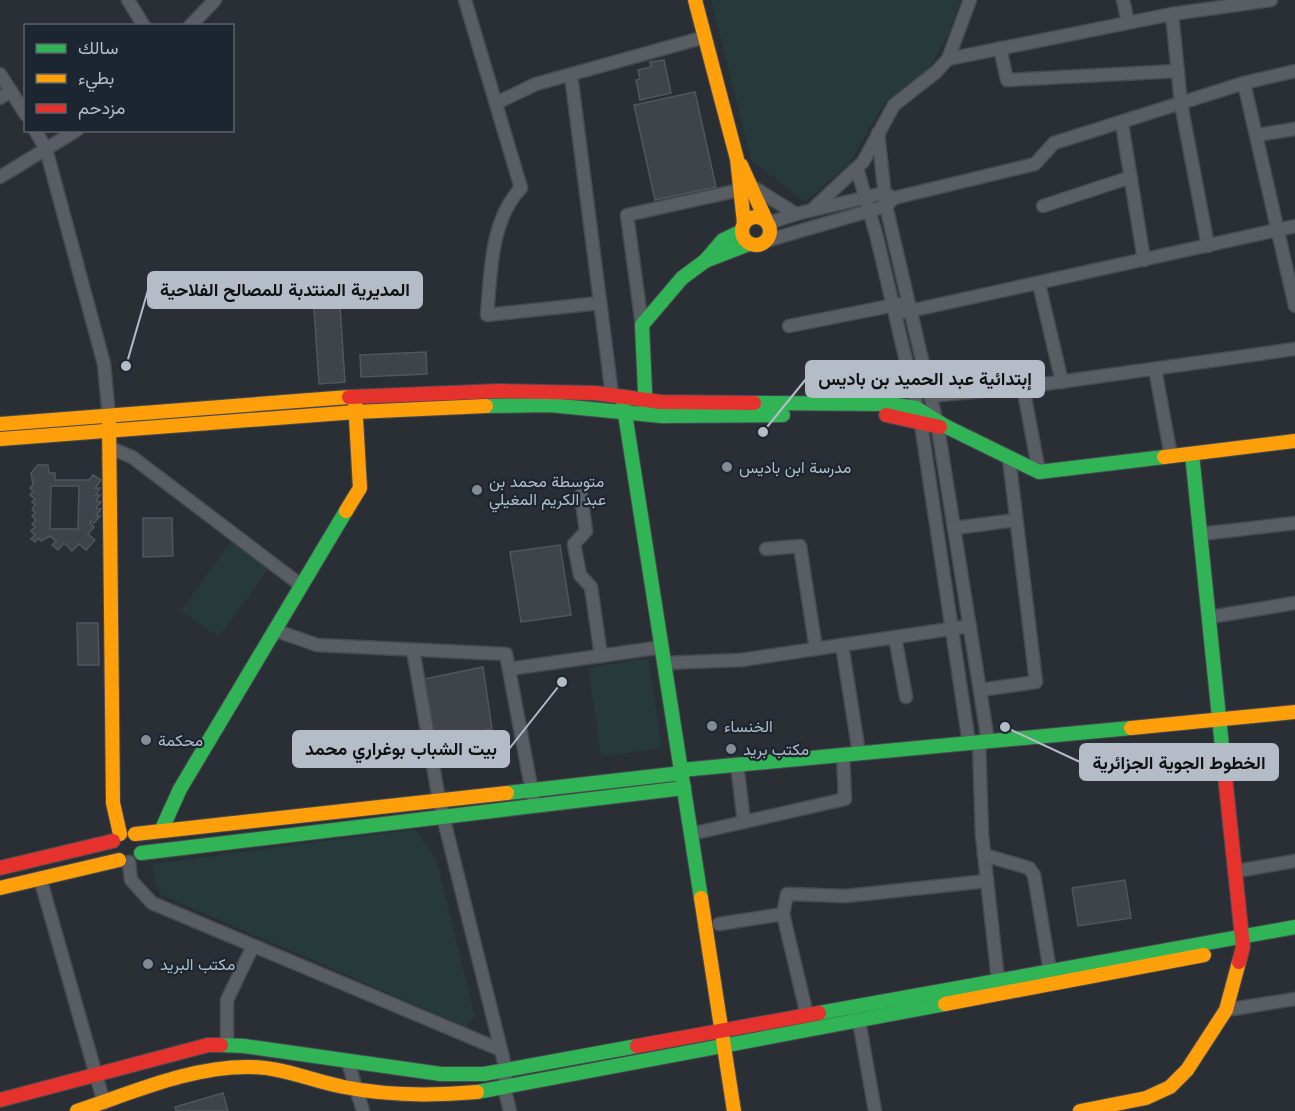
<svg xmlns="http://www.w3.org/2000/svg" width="1295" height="1111" font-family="Arial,Vazirmatn,sans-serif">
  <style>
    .green { fill: #26393b }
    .building { fill: #3e4449; stroke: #51565d; stroke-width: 1.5; fill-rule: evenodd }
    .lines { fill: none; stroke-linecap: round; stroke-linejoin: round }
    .street-casing { stroke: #474b50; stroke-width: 15 }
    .fast-casing { stroke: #474b50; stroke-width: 16 }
    .slow-casing { stroke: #474b50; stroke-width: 16 }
    .jam-casing { stroke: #474b50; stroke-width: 16 }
    .street { stroke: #595e64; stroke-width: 12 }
    .fast { stroke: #30b455; stroke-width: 14 }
    .slow { stroke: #ff9f0a; stroke-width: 14 }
    .jam { stroke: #e5322d; stroke-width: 14 }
    .poi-dot { fill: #838b94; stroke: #1c2630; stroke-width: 2 }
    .labels { text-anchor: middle; stroke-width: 4.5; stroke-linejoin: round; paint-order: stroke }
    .poi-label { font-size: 16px; fill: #b3bcc7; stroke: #1c2630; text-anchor: start }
    .leader { fill: none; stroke: #b3bcc7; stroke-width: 2 }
    .callout-dot { fill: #b3bcc7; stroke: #1c2630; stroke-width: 2 }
    .callout { fill: #b3bcc7; stroke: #b3bcc7; stroke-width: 2 }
    .callout-label { font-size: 18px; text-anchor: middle; font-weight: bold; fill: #111 }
  </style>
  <rect width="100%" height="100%" fill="#292f35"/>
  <!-- green -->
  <g class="green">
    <polygon points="711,0 960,0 949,33 930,67 884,103 850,163 805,202 751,160"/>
    <polygon points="231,541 269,568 219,637 181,611"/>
    <polygon points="648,658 662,748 601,757 588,668"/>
    <polygon points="415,829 436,859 475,1016 467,1027 161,895 155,883 153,864"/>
  </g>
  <!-- building -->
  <g class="building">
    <polygon points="664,60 671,93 640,100 636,80 640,79 638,70 651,67 650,62"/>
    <polygon points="695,92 716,187 655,200 634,105"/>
    <polygon points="340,306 345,382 319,384 314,308"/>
    <polygon points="426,352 427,374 361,377 360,355"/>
    <path d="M38,465h10l1,8h6v7h34l4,-5 8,5 -6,8h5l-4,7h4l-4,6 5,1 -5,6 5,1 -5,7h4l-6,7 -3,-2 -1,2 4,4 -6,7 7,6 -9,10 -7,-6 -7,7 -8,-8 -6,7 -6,-5 4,-4 -6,-5 -9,5 -3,-3 -3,4 -4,-3 4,-4 -4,-4 4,-4 -3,-3 4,-4 -4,-4 3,-3 -3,-4 3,-4 -3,-3 3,-3 -5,-4 3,-4 -3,-3 3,-3 -2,-12zM51,486h28l-1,43h-28z"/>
    <polygon points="143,518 172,518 173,556 143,557"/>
    <polygon points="560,545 571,615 521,622 510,552"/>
    <polygon points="77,623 98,623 99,665 78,665"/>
    <polygon points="483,667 492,729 435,739 424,679"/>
    <polygon points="1125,880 1131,918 1078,926 1072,888"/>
    <polygon points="223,1093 228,1111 176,1111 175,1107"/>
  </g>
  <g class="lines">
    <defs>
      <g id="street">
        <polyline points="128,0 144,26"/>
        <path d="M465,0l56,188c-31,32 -30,85 -34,127l113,-12"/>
        <polyline points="1123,0 1128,22"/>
        <polyline points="1172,14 1181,104 1208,246"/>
        <polyline points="190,26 215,0"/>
        <polyline points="1000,48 1007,80 1178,71"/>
        <polyline points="948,59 1172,14 1271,0"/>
        <polyline points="0,74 26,115"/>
        <polyline points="571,75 612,395"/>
        <polyline points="1244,83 1295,306"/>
        <polyline points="0,98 11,91"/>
        <polyline points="496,103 536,84 705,37"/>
        <polyline points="1122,124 1144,260"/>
        <polyline points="35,130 46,149 104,364 109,417"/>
        <polyline points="878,133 886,206 938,428 988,741"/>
        <polyline points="1257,135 1295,129"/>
        <polyline points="857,168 877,238 921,424 969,743"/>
        <polyline points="0,177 77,130"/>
        <polyline points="1043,206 1131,177"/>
        <polyline points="814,208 863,162 894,105 936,72 948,59 970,0"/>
        <polyline points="769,223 796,214"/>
        <polyline points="769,240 886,206 894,198 1035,164 1054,143 1244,83 1295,71"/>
        <polyline points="1039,284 1062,382"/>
        <polyline points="905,312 1295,226"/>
        <polyline points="642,325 627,215 753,187 796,214 884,193 890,196"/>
        <polyline points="789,326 900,304"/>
        <polyline points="1155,369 1171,456"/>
        <polyline points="1023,387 1039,472"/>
        <polyline points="930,396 1023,387 1295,349"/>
        <polyline points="110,448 132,457 302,586"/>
        <polyline points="581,495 586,531 574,544 580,575 591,587 601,656"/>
        <polyline points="955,528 1016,520"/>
        <polyline points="1201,534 1295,523"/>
        <polyline points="766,549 800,546 816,649"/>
        <polyline points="1210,617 1295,603"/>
        <polyline points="274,630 317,645 506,654 533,797"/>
        <polyline points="895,637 906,697"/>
        <polyline points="842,645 859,753"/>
        <polyline points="413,650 439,800 506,1070 504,1087 510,1111"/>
        <polyline points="664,663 741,660 970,626"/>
        <polyline points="509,669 662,647"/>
        <polyline points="980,690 1036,682 1009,458"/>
        <polyline points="979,742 982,835 998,980"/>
        <polyline points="737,764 744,822"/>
        <polyline points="691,834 845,799 843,754"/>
        <polyline points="984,855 1029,868 1034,875 1050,971"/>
        <polyline points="129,862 131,880 152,903 501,1050"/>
        <polyline points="1237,871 1295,861"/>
        <polyline points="40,878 104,1103"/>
        <polyline points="719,924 783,914"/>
        <polyline points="1226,1010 1295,999"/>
        <polyline points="807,1015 783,914 787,894 846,896 987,881"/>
        <polyline points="858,1015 875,1111"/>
        <polyline points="227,1044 227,1000 253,946"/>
        <polyline points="348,1062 363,1111"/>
      </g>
      <g id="fast">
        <polyline points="705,261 749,244"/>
        <polyline points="623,401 701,898"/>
        <polyline points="754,403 890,404 916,408 945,426 1039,472 1164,457"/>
        <polyline points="486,406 550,405 662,416 783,415"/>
        <polyline points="646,413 642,325 682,278 705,261 723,240 742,231"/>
        <polyline points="1192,454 1225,776"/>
        <polyline points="681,770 1131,728"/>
        <polyline points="507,793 682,773"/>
        <polyline points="161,831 180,789 346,511"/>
        <polyline points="141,853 684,788"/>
        <polyline points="819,1013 1295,927"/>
        <polyline points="221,1045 244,1046 441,1074 484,1074 637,1046"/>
        <polyline points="477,1092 945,1004"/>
      </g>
      <g id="slow">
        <polyline points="695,0 737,159 744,223"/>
        <polyline points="741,165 766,220"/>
        <circle cx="756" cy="231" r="14"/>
        <polyline points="109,418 113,803 120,834"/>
        <polyline points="0,424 349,397"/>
        <polyline points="0,439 356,412 486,406"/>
        <polyline points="1164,457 1295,441"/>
        <polyline points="346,511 360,488 355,401"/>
        <polyline points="1131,728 1295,712"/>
        <polyline points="135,834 507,793"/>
        <polyline points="0,888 119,860"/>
        <polyline points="701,898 734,1111"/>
        <polyline points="945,1004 1204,955"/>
        <path d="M77,1111c55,-18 114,-45 173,-44 32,0 63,14 94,20 44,9 88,9 133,5"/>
        <polyline points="1080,1111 1146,1098 1170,1087 1187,1070 1226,1010 1239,962"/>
      </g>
      <g id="jam">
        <polyline points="349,397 499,391 595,393 661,402 754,403"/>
        <polyline points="886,415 940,427"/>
        <polyline points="1225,776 1243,947 1239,962"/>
        <polyline points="0,868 113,841"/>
        <polyline points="637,1046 819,1013"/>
        <polyline points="0,1100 208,1045 221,1045"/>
      </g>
    </defs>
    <!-- street casing -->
    <use href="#street" class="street-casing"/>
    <!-- fast casing -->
    <use href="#fast" class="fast-casing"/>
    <!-- slow casing -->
    <use href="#slow" class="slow-casing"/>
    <!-- jam casing -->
    <use href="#jam" class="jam-casing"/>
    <!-- street -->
    <use href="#street" class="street"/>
    <!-- fast -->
    <use href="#fast" class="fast"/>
    <!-- slow -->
    <use href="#slow" class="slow"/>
    <!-- jam -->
    <use href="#jam" class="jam"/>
  </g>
  <!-- markers -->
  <g class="poi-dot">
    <circle cx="727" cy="467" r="6"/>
    <circle cx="477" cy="490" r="6"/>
    <circle cx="712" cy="726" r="6"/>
    <circle cx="146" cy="740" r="6"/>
    <circle cx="731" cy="749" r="6"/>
    <circle cx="148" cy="964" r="6"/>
  </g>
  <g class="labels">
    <!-- poi labels -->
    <g class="poi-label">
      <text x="739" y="473">مدرسة ابن باديس</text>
      <text x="489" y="487">متوسطة محمد بن<tspan x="489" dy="18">عبد الكريم المغيلي</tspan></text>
      <text x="724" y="732">الخنساء</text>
      <text x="158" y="746">محكمة</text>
      <text x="743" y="755">مكتب بريد</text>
      <text x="160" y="970">مكتب البريد</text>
    </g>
  </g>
  <!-- callouts -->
  <path class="leader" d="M126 366L148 290M763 432L806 379M562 682L509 749M1005 727L1080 762"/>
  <g class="callout-dot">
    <circle cx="126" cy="366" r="6"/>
    <circle cx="763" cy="432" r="6"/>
    <circle cx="562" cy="682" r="6"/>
    <circle cx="1005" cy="727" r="6"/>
  </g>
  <g class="callout">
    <rect x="148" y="272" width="274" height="36" rx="6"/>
    <rect x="806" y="361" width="238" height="36" rx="6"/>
    <rect x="293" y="731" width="216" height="36" rx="6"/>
    <rect x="1080" y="744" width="198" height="36" rx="6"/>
  </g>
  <g class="callout-label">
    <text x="285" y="296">المديرية المنتدبة للمصالح الفلاحية</text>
    <text x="925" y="385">إبتدائية عبد الحميد بن باديس</text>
    <text x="401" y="755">بيت الشباب بوغراري محمد</text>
    <text x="1179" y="769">الخطوط الجوية الجزائرية</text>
  </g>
  <!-- legend -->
  <rect x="24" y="24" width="210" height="108" fill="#1c2630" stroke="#58626c" stroke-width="1.5"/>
  <rect x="36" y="44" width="30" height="9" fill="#30b455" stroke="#58626c" stroke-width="1.5"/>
  <text x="78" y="54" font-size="18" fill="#b3bcc7">سالك</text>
  <rect x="36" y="74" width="30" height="9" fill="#ff9f0a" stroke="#58626c" stroke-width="1.5"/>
  <text x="78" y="84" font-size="18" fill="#b3bcc7">بطيء</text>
  <rect x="36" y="104" width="30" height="9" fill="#e5322d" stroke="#58626c" stroke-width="1.5"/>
  <text x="78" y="114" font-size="18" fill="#b3bcc7">مزدحم</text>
</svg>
